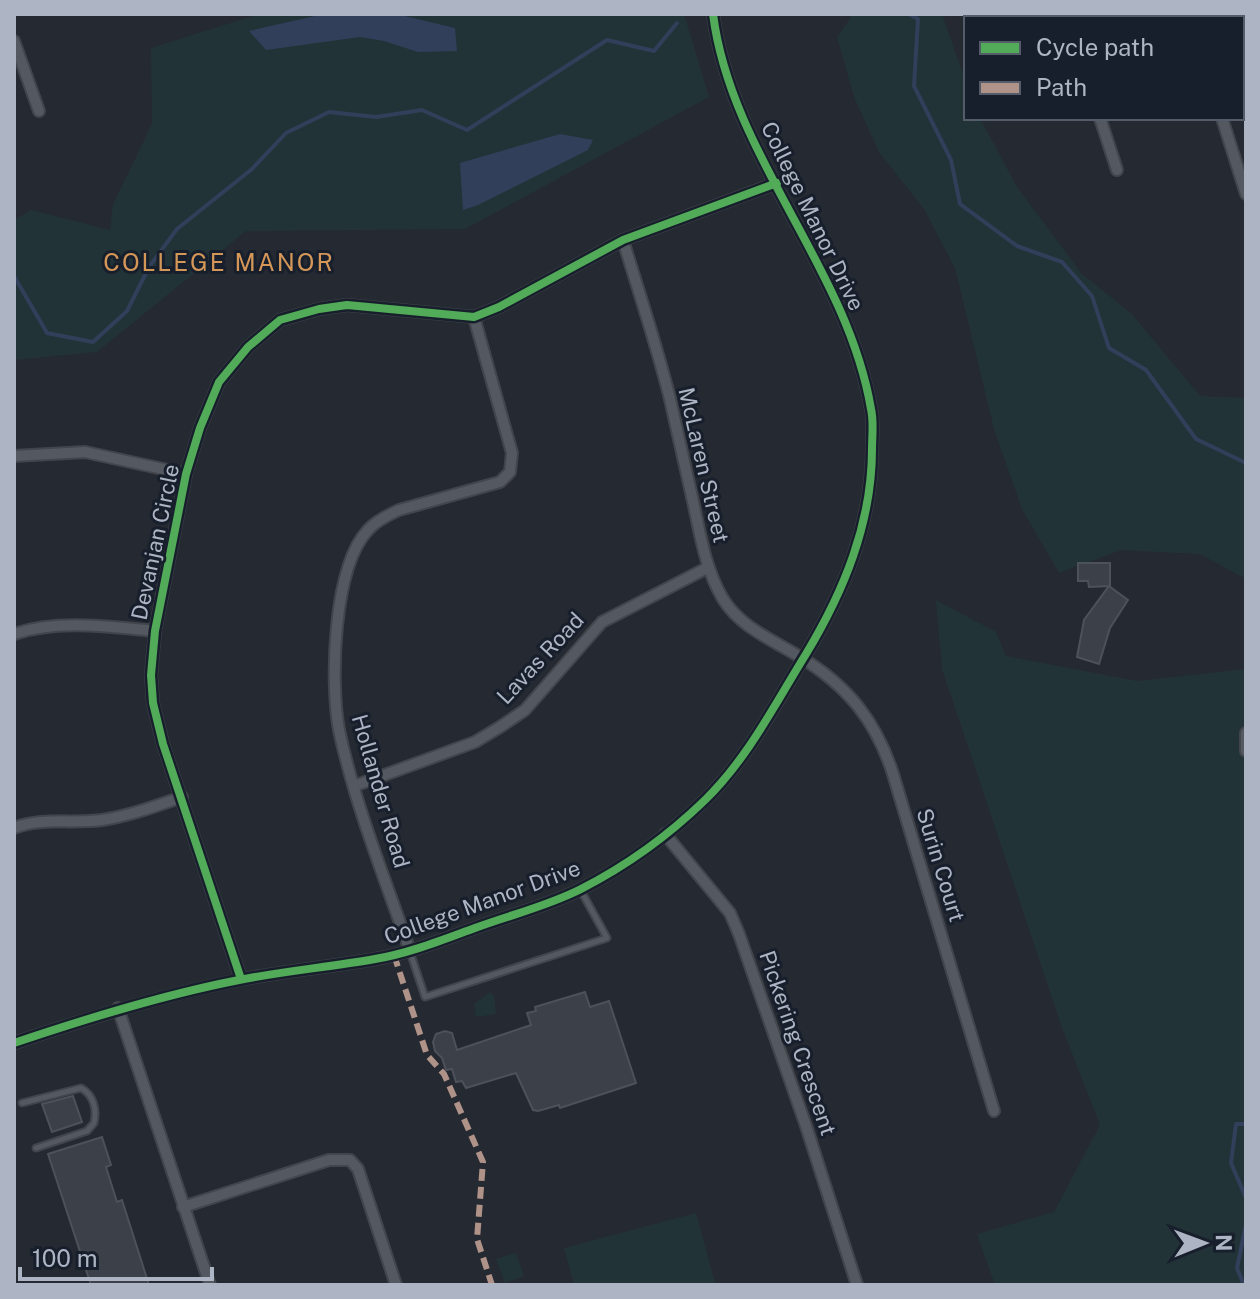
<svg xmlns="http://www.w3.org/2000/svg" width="1260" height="1299" font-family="'Public Sans',sans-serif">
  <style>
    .green { fill: #223337 }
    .water { fill: #313f5b }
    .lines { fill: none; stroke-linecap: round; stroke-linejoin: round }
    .stream { stroke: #313f5b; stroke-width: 4 }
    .building { fill: #3c4048; stroke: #4c515a; stroke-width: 2 }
    .lane-casing { stroke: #42454c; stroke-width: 9 }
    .street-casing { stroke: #42454c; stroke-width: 14 }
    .lane { stroke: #545860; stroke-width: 5 }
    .street { stroke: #545860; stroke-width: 10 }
    .quiet { stroke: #af9288; stroke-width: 6; stroke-dasharray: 12 6; stroke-linecap: butt }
    .cycleway-casing { stroke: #181f2c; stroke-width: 13 }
    .cycleway { stroke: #51ab58; stroke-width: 8 }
    .labels { text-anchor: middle; stroke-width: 6; stroke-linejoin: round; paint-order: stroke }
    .street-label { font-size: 22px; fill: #adb4c4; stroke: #181f2c }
    .neighbourhood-label { font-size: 24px; letter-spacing: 2px; fill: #d49758; stroke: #181f2c }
  </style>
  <rect width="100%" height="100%" fill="#252931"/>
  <!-- green -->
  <g class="green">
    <polygon points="259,14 684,14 709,97 465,229 246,231 97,352 14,360 14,220 31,210 110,230 113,204 152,124 151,48"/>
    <polygon points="849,14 942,14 966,83 966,118 980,118 1017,187 1082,274 1131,313 1200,396 1246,398 1246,579 1200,554 1121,550 1059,573 1022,509 994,429 955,268 924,209 879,152 854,97 837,37 851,17"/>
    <polygon points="936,600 996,632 1006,656 1137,681 1246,669 1246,1285 995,1285 977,1234 1054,1212 1100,1125 1061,1025 942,669"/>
    <polygon points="490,992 494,996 496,1014 476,1017 474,1004"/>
    <polygon points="696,1213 715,1283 574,1285 564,1248"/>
    <polygon points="516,1253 524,1276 505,1283 496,1259"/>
  </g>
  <!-- water -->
  <g class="water">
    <polygon points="324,14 396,14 455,28 457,51 418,52 384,41 360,37 266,50 249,31"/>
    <polygon points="560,134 593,140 588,150 478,205 463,210 460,163"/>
  </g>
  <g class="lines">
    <!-- stream -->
    <g class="stream">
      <polyline points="909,14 918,19 914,86 951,160 960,204 1017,246 1062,262 1092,296 1109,348 1146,370 1196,439 1246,463"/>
      <polyline points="14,276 47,333 93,342 127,311 149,267 177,229 252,169 286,133 329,112 376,117 422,110 467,130 607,40 654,51 677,23"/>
      <polyline points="1246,1124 1236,1124 1231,1163 1246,1198"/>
      <polyline points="1244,1285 1237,1268 1246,1224"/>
    </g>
  </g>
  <!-- building -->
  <g class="building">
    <polygon points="1078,563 1110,563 1110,586 1089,587 1088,581 1078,581"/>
    <polygon points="1109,586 1128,600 1110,628 1099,664 1077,657 1084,620"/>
    <polygon points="585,992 590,1007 609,1001 636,1083 560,1108 559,1105 538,1111 533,1110 516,1073 466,1088 462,1081 456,1082 452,1069 446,1070 442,1058 435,1051 433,1042 436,1034 445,1031 452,1033 457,1050 531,1025 527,1013 536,1011 535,1007"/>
    <polygon points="73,1096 82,1122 52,1132 42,1104"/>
    <polygon points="102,1137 111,1165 106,1167 117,1202 122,1200 149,1285 91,1285 48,1154"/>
  </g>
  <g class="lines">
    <defs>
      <g id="lane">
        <polyline points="410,952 425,997 607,938 580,889"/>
        <path d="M22,1103l59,-15c13,7 16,22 13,35l-7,8 -51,17"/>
      </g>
      <g id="street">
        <polyline points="1186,14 1187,18"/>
        <polyline points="1072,18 1083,14"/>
        <polyline points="14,41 39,111"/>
        <polyline points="1100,118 1117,170"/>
        <polyline points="1222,118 1246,194"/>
        <path d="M623,240c16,53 34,106 47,159 8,36 16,72 24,107 7,33 12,64 29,93 18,29 50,41 77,58 48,29 76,64 93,117l101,337"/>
        <polyline points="14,456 85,452 186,474"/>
        <path d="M14,634c44,-15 96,-7 141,-3"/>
        <polyline points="1246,733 1246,751"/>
        <polyline points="354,786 475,742 500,727 525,710 602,622 707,568"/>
        <path d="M14,828c29,-11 58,-4 88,-8 27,-4 54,-14 80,-23"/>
        <polyline points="665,834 730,913 739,934 806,1126 857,1285"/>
        <path d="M410,951c-25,-72 -55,-146 -71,-221 -9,-48 -6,-163 29,-200 8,-9 20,-15 31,-20l101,-28 10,-10 2,-19 -38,-136"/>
        <polyline points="241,979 163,744 153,703 151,675 155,631 186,474 200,428 219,382 248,347 280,320 319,309 347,305 474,317 499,307 623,240 777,183"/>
        <polyline points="118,1008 210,1285"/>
        <path d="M14,1043c74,-25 148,-48 225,-63 45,-9 91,-13 136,-21 35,-6 67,-19 100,-31 35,-13 73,-22 106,-39 45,-23 88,-54 124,-89 43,-42 70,-96 101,-146 38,-63 66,-131 66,-205 0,-13 2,-27 -1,-40 -24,-142 -140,-253 -158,-395"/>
        <polyline points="183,1207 329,1160 350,1160 358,1169 396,1285"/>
      </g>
    </defs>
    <!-- lane casing -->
    <use href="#lane" class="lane-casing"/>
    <!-- street casing -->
    <use href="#street" class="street-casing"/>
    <!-- lane -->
    <use href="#lane" class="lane"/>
    <!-- street -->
    <use href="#street" class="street"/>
    <!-- quiet -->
    <polyline class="quiet" points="394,955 427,1055 444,1074 483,1162 477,1239 492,1285"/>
    <defs>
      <g id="cycleway">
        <polyline points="241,979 163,744 153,703 151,675 155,631 186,474 200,428 219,382 248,347 280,320 319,309 347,305 474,317 499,307 623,240 777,183"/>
        <path d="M14,1043c74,-25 148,-48 225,-63 45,-9 91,-13 136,-21 35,-6 67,-19 100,-31 35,-13 73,-22 106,-39 45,-23 88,-54 124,-89 43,-42 70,-96 101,-146 38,-63 66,-131 66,-205 0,-13 2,-27 -1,-40 -24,-142 -140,-253 -158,-395"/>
      </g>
    </defs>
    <!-- cycleway casing -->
    <use href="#cycleway" class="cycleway-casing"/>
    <!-- cycleway -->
    <use href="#cycleway" class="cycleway"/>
  </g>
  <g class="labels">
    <!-- street labels -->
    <g class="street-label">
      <text transform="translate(813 216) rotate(64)" y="8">College Manor Drive</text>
      <text transform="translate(704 465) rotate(77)" y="8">McLaren Street</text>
      <text transform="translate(155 542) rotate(-78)" y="8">Devanjan Circle</text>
      <text transform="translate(540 658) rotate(-47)" y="8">Lavas Road</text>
      <text transform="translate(381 791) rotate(74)" y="8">Hollander Road</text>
      <text transform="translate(941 865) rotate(73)" y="8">Surin Court</text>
      <text transform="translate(482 902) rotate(-20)" y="8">College Manor Drive</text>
      <text transform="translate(798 1043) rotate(71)" y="8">Pickering Crescent</text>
    </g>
    <!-- neighbourhood labels -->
    <g class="neighbourhood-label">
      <text x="219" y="271">COLLEGE MANOR</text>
    </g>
  </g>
  <!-- border -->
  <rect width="1260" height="1299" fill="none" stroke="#adb4c4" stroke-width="32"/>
  <!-- legend -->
  <rect x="964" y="16" width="280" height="104" fill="#181f2c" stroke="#545b69" stroke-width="2"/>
  <rect x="980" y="42" width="40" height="12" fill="#51ab58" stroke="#545b69" stroke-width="2"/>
  <text x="1036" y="56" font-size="24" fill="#adb4c4">Cycle path</text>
  <rect x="980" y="82" width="40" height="12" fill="#af9288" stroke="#545b69" stroke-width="2"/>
  <text x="1036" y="96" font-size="24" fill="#adb4c4">Path</text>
  <!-- north arrow -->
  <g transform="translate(1204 1243) rotate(89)" stroke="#181f2c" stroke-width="6" paint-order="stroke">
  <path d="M0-6L14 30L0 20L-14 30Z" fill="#adb4c4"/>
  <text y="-12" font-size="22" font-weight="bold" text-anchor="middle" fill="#adb4c4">N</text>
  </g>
  <!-- scale -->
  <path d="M20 1267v12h192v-12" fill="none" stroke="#adb4c4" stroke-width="4"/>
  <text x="32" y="1267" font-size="24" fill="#adb4c4" stroke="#181f2c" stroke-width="6" paint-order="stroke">100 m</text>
</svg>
